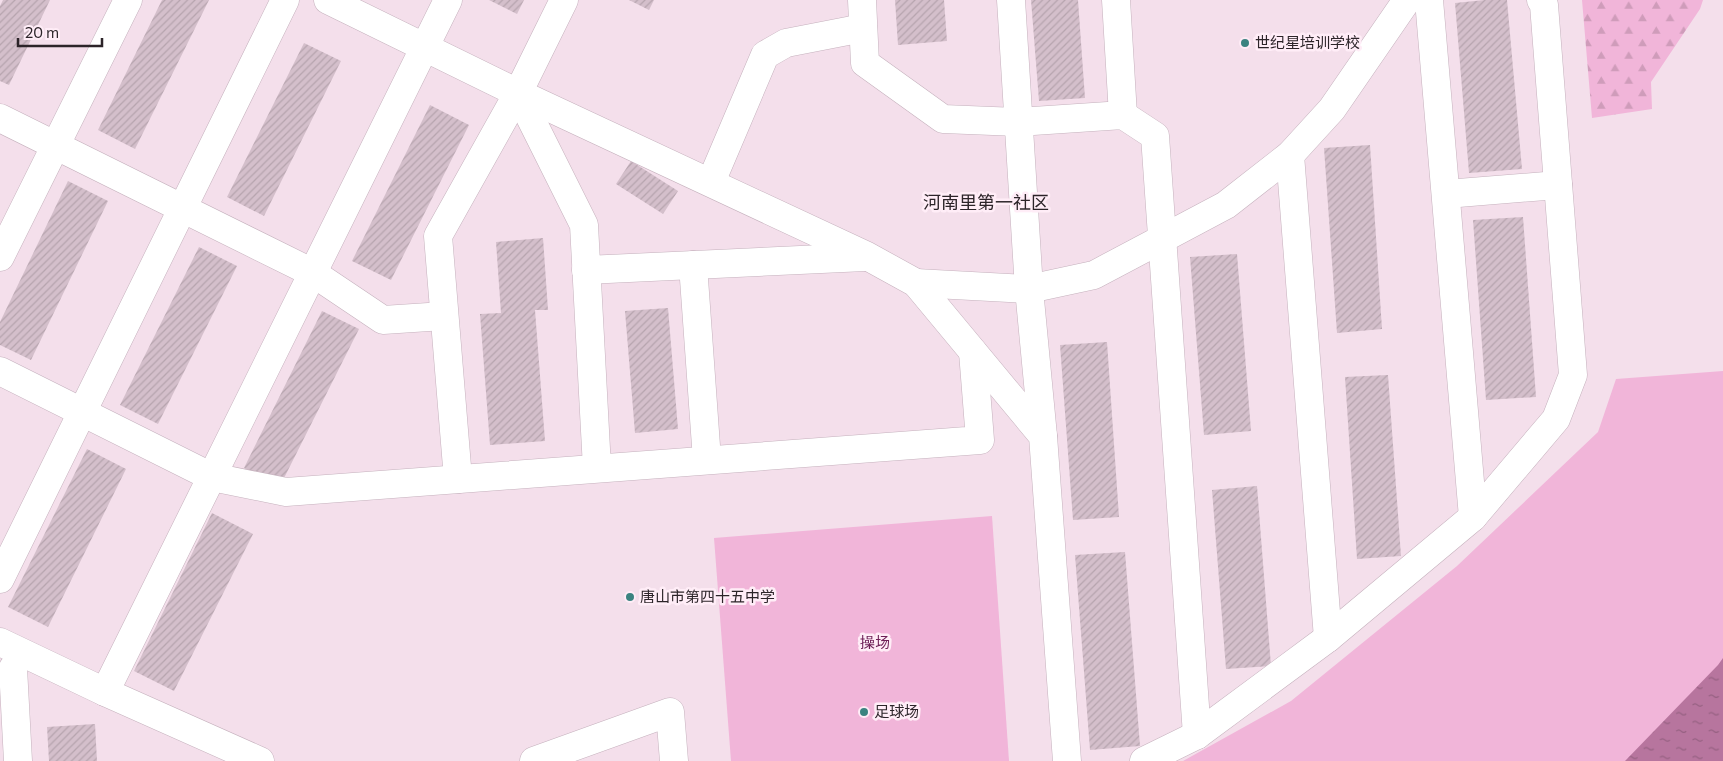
<svg xmlns="http://www.w3.org/2000/svg" width="1723" height="761" font-family="Commissioner,'Noto Sans SC',sans-serif">
  <style>
    .green { fill: #f1b5d9 }
    .forest { fill: url(#forest-firs) }
    .water { fill: url(#water-ripples) }
    .building { fill: url(#building-hatch) }
    .lines { fill: none; stroke-linecap: round; stroke-linejoin: round }
    .minor-casing { stroke: #c5b1bd; stroke-width: 29 }
    .minor { stroke: #fff; stroke-width: 28 }
    .poi-dot { fill: #3b8380; stroke: #ffedf7; stroke-width: 2 }
    .labels { text-anchor: middle; stroke-width: 5; stroke-linejoin: round; paint-order: stroke }
    .poi-label { font-size: 15px; fill: #2c2429; stroke: #ffedf7; text-anchor: start }
    .park-label { font-size: 15px; fill: #6e2057; stroke: #ffedf7 }
    .quarter-label { font-size: 18px; fill: #2c2429; stroke: #ffedf7 }
  </style>
  <defs>
    <pattern id="forest-firs" width="22" height="20" patternUnits="userSpaceOnUse" patternTransform="scale(1.25)"><rect width="22" height="20" fill="#f1b5d9"/><path d="M5 1l3.5 6h-7zM16 11l3.5 6h-7z" fill="#cf9cba"/></pattern>
    <pattern id="water-ripples" width="26" height="14" patternUnits="userSpaceOnUse" patternTransform="scale(1.25)"><rect width="26" height="14" fill="#b7759e"/><path d="M2 4q2-2 4 0t4 0M15 11q2-2 4 0t4 0" fill="none" stroke="#956081"/></pattern>
    <pattern id="building-hatch" width="6" height="6" patternUnits="userSpaceOnUse" patternTransform="scale(1.25)"><rect width="6" height="6" fill="#d4bfcb"/><path d="M-1 1l2-2M0 6l6-6M5 7l2-2" fill="none" stroke="#b6a4ae"/></pattern>
  </defs>
  <rect width="100%" height="100%" fill="#f4dfeb"/>
  <!-- green -->
  <g class="green">
    <polygon points="1723,371 1723,761 1183,761 1291,701 1457,566 1598,432 1616,379"/>
    <polygon points="992,516 1009,761 731,761 714,538"/>
  </g>
  <!-- forest -->
  <polygon class="forest" points="1582,0 1703,0 1700,9 1651,82 1652,109 1592,118"/>
  <!-- water -->
  <polygon class="water" points="1723,658 1723,761 1625,761 1718,665"/>
  <!-- building -->
  <g class="building">
    <polygon points="3,0 50,0 9,85 0,81 0,6"/>
    <polygon points="162,0 209,0 135,149 98,130"/>
    <polygon points="489,0 524,0 517,14"/>
    <polygon points="629,0 654,0 649,10"/>
    <polygon points="895,0 944,0 947,41 898,45"/>
    <polygon points="1031,0 1078,0 1085,98 1039,101"/>
    <polygon points="1485,0 1507,0 1522,169 1469,173 1455,3"/>
    <polygon points="304,43 341,61 264,216 227,197"/>
    <polygon points="430,105 469,125 391,280 352,261"/>
    <polygon points="1370,145 1382,329 1337,333 1324,148"/>
    <polygon points="631,161 678,191 663,214 616,184"/>
    <polygon points="68,181 108,201 31,360 0,345 0,322"/>
    <polygon points="1523,217 1536,397 1486,400 1473,220"/>
    <polygon points="543,238 548,310 535,310 545,441 490,445 480,314 501,313 496,242"/>
    <polygon points="199,247 237,266 158,424 120,405"/>
    <polygon points="1237,254 1251,431 1204,435 1190,257"/>
    <polygon points="668,308 678,429 635,433 625,311"/>
    <polygon points="322,311 359,329 280,486 244,468"/>
    <polygon points="1107,342 1119,517 1073,520 1060,345"/>
    <polygon points="1388,375 1401,556 1357,559 1345,377"/>
    <polygon points="87,449 126,469 48,627 8,607"/>
    <polygon points="1257,486 1271,666 1226,669 1212,490"/>
    <polygon points="212,513 253,534 174,691 134,671"/>
    <polygon points="1125,552 1140,746 1090,750 1075,555"/>
    <polygon points="95,724 97,761 49,761 47,727"/>
  </g>
  <g class="lines">
    <defs>
      <g id="minor">
        <polyline points="328,0 518,93 867,256 916,283 1043,436 1067,761"/>
        <polyline points="862,0 865,63 943,119 1018,122 1123,115 1155,136 1197,735"/>
        <polyline points="1011,0 1029,289 1043,436"/>
        <polyline points="1116,0 1123,115"/>
        <polyline points="1429,0 1473,517"/>
        <polyline points="518,93 584,225 597,468"/>
        <polyline points="0,118 313,273 383,320 444,316"/>
        <polyline points="1290,155 1328,638"/>
        <polyline points="711,182 765,55 786,43 863,28"/>
        <polyline points="1446,194 1558,185"/>
        <polyline points="0,257 128,0"/>
        <polyline points="693,265 707,460"/>
        <polyline points="586,270 865,257"/>
        <polyline points="916,283 1029,289 1094,275 1226,205 1290,155 1332,109 1407,0"/>
        <polyline points="0,371 212,477 286,492 980,440 973,352"/>
        <polyline points="458,479 438,236 518,93 564,0"/>
        <polyline points="0,579 285,0"/>
        <polyline points="0,642 105,692 260,761"/>
        <polyline points="13,668 18,761"/>
        <polyline points="105,692 448,0"/>
        <polyline points="534,761 670,712 674,761"/>
        <polyline points="1144,761 1197,735 1328,638 1473,517 1556,419 1573,375 1544,5 1541,0"/>
      </g>
    </defs>
    <!-- minor casing -->
    <use href="#minor" class="minor-casing"/>
    <!-- minor -->
    <use href="#minor" class="minor"/>
  </g>
  <!-- markers -->
  <g class="poi-dot">
    <circle cx="1245" cy="43" r="5"/>
    <circle cx="630" cy="597" r="5"/>
    <circle cx="864" cy="712" r="5"/>
  </g>
  <g class="labels">
    <!-- poi labels -->
    <g class="poi-label">
      <text x="1255" y="48">世纪星培训学校</text>
      <text x="640" y="602">唐山市第四十五中学</text>
      <text x="874" y="717">足球场</text>
    </g>
    <!-- park labels -->
    <g class="park-label">
      <text x="875" y="648">操场</text>
    </g>
    <!-- quarter labels -->
    <g class="quarter-label">
      <text x="986" y="209">河南里第一社区</text>
    </g>
  </g>
  <!-- scale -->
  <path d="M18 38v8h84v-8" fill="none" stroke="#2c2429" stroke-width="2.5"/>
  <text x="25" y="38" font-size="15" fill="#2c2429" stroke="#ffedf7" stroke-width="4" paint-order="stroke">20 m</text>
</svg>
